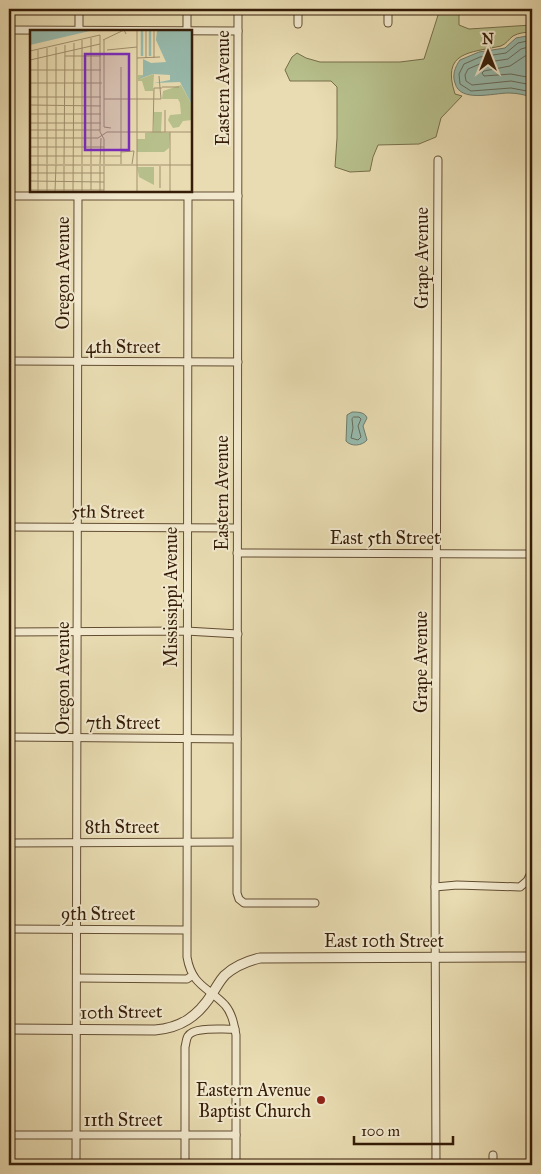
<svg xmlns="http://www.w3.org/2000/svg" width="541" height="1174" font-family="'IM FELL Great Primer',serif">
  <style>
    .green { fill: #b7c08c; stroke: #766e4a }
    .water { fill: #97bbae; stroke: #707c6c }
    .lines { fill: none; stroke-linecap: round; stroke-linejoin: round }
    .shore { stroke: #666c5b; stroke-width: 1 }
    .minor-casing { stroke: #634d32; stroke-width: 9 }
    .tertiary-casing { stroke: #634d32; stroke-width: 11 }
    .minor { stroke: #f1e8cd; stroke-width: 7 }
    .tertiary { stroke: #f1e8cd; stroke-width: 9 }
    .poi-dot { fill: #8f2418; stroke: #f1e8cd; stroke-width: 2 }
    .labels { text-anchor: middle; stroke-width: 4; stroke-linejoin: round; paint-order: stroke }
    .street-label { font-size: 18px; fill: #361d08; stroke: #f1e8cd }
    .poi-label { font-size: 18px; fill: #361d08; stroke: #f1e8cd; text-anchor: end }
    .inset-river { fill: none; stroke: #97bbae; stroke-width: 2.5 }
    .inset-road { fill: none; stroke: #a1906e; stroke-width: 1 }
    .view { fill: #7b2cbf; fill-opacity: 0.15; stroke: #7b2cbf; stroke-width: 2.5 }
    .inset-edge { fill: none; stroke: #361d08; stroke-width: 2.5 }
  </style>
  <rect width="100%" height="100%" fill="#e9dcb2"/>
  <filter id="stains"><feTurbulence type="fractalNoise" baseFrequency=".004" numOctaves="4"/><feColorMatrix values="0 0 0 0 .2 0 0 0 0 .09 0 0 0 0 .02 0 0 0 .5 -.17"/></filter>
  <radialGradient id="worn" r=".72"><stop offset=".6" stop-color="#630" stop-opacity="0"/><stop offset="1" stop-color="#630" stop-opacity=".3"/></radialGradient>
  <!-- green -->
  <path class="green" d="M440,9h22l-3,5v11l10,4 63,-4v7c-6,0 -14,1 -19,4 -4,3 -7,8 -12,10 -31,7 -60,5 -46,48l7,2 -21,22 -5,19 -17,7 -41,1 -5,12 -3,14 -20,1 -15,-5 2,-29v-51l-6,-6h-41l-5,-11 7,-13 5,-4 9,5 14,4h80l24,-3z"/>
  <!-- water -->
  <g class="water">
    <path d="M532,35v62c-7,-2 -15,-4 -23,-4 -16,0 -49,10 -54,-10 -3,-8 0,-16 5,-23l19,-8 26,-4 11,-10z"/>
    <path d="M352,412c6,0 13,0 15,6l-4,8 4,14c-5,6 -16,7 -21,1 0,-9 1,-17 1,-26z"/>
  </g>
  <g class="lines">
    <!-- shore -->
    <g class="shore">
      <polyline points="532,40 518,43 506,53 480,57 464,64 459,74 460,84 471,91 511,88 532,92"/>
      <polyline points="532,46 521,49 508,59 482,63 468,69 465,75 466,81 472,85 511,81 532,85"/>
      <polyline points="532,54 525,56 510,66 484,71 482,73 484,76 511,74 532,78"/>
      <polygon points="354,417 359,417 361,419 358,426 361,437 358,440 351,438 353,428 352,419"/>
    </g>
    <defs>
      <g id="minor">
        <polyline points="238,9 237,893 239,899 244,903 315,903"/>
        <polyline points="298,9 298,24"/>
        <polyline points="388,23 388,9"/>
        <polyline points="9,30 238,31"/>
        <polyline points="79,31 79,9"/>
        <polyline points="187,31 187,9"/>
        <path d="M188,191l-1,766c5,29 21,30 38,48 7,8 9,19 11,30v130"/>
        <polyline points="9,196 238,196"/>
        <polyline points="9,361 238,362"/>
        <polyline points="9,527 237,528"/>
        <polyline points="237,553 532,554"/>
        <polyline points="9,632 186,631 238,634"/>
        <polyline points="9,737 237,739"/>
        <polyline points="9,843 236,842"/>
        <polyline points="435,887 457,885 520,887 527,881 532,871"/>
        <polyline points="9,929 186,930"/>
        <polyline points="77,978 187,979 193,975"/>
        <polyline points="9,1135 236,1135"/>
        <polyline points="76,1165 78,191"/>
        <path d="M185,1165v-118c1,-3 1,-8 3,-11 6,-10 36,-6 47,-7"/>
        <polyline points="436,1165 435,887 438,160"/>
        <polyline points="493,1165 493,1155"/>
      </g>
      <path id="tertiary" d="M9,1029l146,1c26,-2 43,-14 57,-36 4,-6 8,-14 13,-19 10,-9 22,-14 35,-17l272,-1"/>
    </defs>
    <!-- minor casing -->
    <use href="#minor" class="minor-casing"/>
    <!-- tertiary casing -->
    <use href="#tertiary" class="tertiary-casing"/>
    <!-- minor -->
    <use href="#minor" class="minor"/>
    <!-- tertiary -->
    <use href="#tertiary" class="tertiary"/>
  </g>
  <!-- markers -->
  <circle class="poi-dot" cx="321" cy="1100" r="5"/>
  <g class="labels">
    <!-- street labels -->
    <g class="street-label">
      <text transform="translate(223 88) rotate(-90)" y="6">Eastern Avenue</text>
      <text transform="translate(422 258) rotate(-90)" y="6">Grape Avenue</text>
      <text transform="translate(63 273) rotate(-90)" y="6">Oregon Avenue</text>
      <text x="123" y="353">4th Street</text>
      <text transform="translate(222 493) rotate(-90)" y="6">Eastern Avenue</text>
      <text transform="translate(108 512) rotate(1)" y="6">5th Street</text>
      <text x="385" y="544">East 5th Street</text>
      <text transform="translate(171 597) rotate(-90)" y="6">Mississippi Avenue</text>
      <text transform="translate(421 662) rotate(-90)" y="6">Grape Avenue</text>
      <text transform="translate(63 678) rotate(-90)" y="6">Oregon Avenue</text>
      <text x="123" y="729">7th Street</text>
      <text x="122" y="833">8th Street</text>
      <text x="98" y="920">9th Street</text>
      <text x="384" y="947">East 10th Street</text>
      <text transform="translate(121 1012) rotate(-1)" y="6">10th Street</text>
      <text x="123" y="1126">11th Street</text>
    </g>
    <!-- poi labels -->
    <g class="poi-label">
      <text x="311" y="1096">Eastern Avenue<tspan x="311" dy="21">Baptist Church</tspan></text>
    </g>
  </g>
  <!-- overview -->
  <g transform="translate(30 30)">
    <rect width="162" height="162" fill="#e9dcb2"/>
    <path d="M124,44l-1,17h-8l-3,-10h-4v-6h5l-3,4zM151,55l11,20v15l-9,1 -4,6 -6,1 -5,-8 2,-5 11,-1 -1,-11 -2,-4h-16l1,-8zM124,82h8l-1,20 9,1 -1,15 -5,4h-27v-13h8v-6l9,-1zM107,137h17v18l-15,-8z" fill="#b7c08c"/>
    <path d="M0,0h64l-64,15zM127,0h35v75l-12,-23 -26,1 16,-3v-5l-17,-1 -14,5 4,-4v-16l8,4 15,-1 -10,-22z" fill="#97bbae"/>
    <path class="inset-river" d="M112,0v26M120,0v26"/>
    <path class="inset-road" d="M73,10l21,-10 2,4M74,10v87l7,1M77,20l30,-3M0,21l70,-16v97l4,7v25M35,26h36M107,28l23,-1M116,28v-27M124,28v-28M0,30l70,-16M0,40h71M0,53h72M132,57h17M0,67h71M74,69h57l-2,-23M0,75l71,1M0,84h71M0,93h71M0,100h70M123,102l1,-44h8M135,102v-22M0,108h68l9,-6h86M0,117h74M91,122l13,-1 -2,13M0,126h91M17,134v-116M26,134v-117M34,134l1,-119M52,134v-124M61,134v-126M70,134l1,-26M91,134v-97M0,135h163M74,136v26M0,143h74M0,151l74,1M130,158v-22M0,160h74M61,160v-24M8,162v-142M17,162v-27M25,162l1,-27M34,162v-26M43,162l1,-149M52,162v-26M70,162v-26M107,162v-162M140,162v-60"/>
    <path class="view" d="M55,24h44v96h-44z"/>
    <rect width="162" height="162" class="inset-edge"/>
  </g>
  <!-- margin -->
  <rect width="541" height="1174" fill="none" stroke="#e9dcb2" stroke-width="30"/>
  <rect x="10" y="10" width="521" height="1154" fill="none" stroke="#361d08" stroke-width="2.5"/>
  <rect x="15" y="15" width="511" height="1144" fill="none" stroke="#361d08"/>
  <!-- north arrow -->
  <g transform="translate(488 52)" stroke="#f1e8cd" stroke-width="4" paint-order="stroke">
  <path d="M0-4L9 19L0 12L-9 19Z" fill="#361d08"/>
  <text y="-8" font-size="14" font-weight="bold" text-anchor="middle" fill="#361d08">N</text>
  </g>
  <!-- scale -->
  <path d="M354 1136v8h99v-8" fill="none" stroke="#361d08" stroke-width="2.5"/>
  <text x="361" y="1136" font-size="15" fill="#361d08" stroke="#f1e8cd" stroke-width="4" paint-order="stroke">100 m</text>
  <rect width="100%" height="100%" filter="url(#stains)"/>
  <rect width="100%" height="100%" fill="url(#worn)"/>
</svg>
